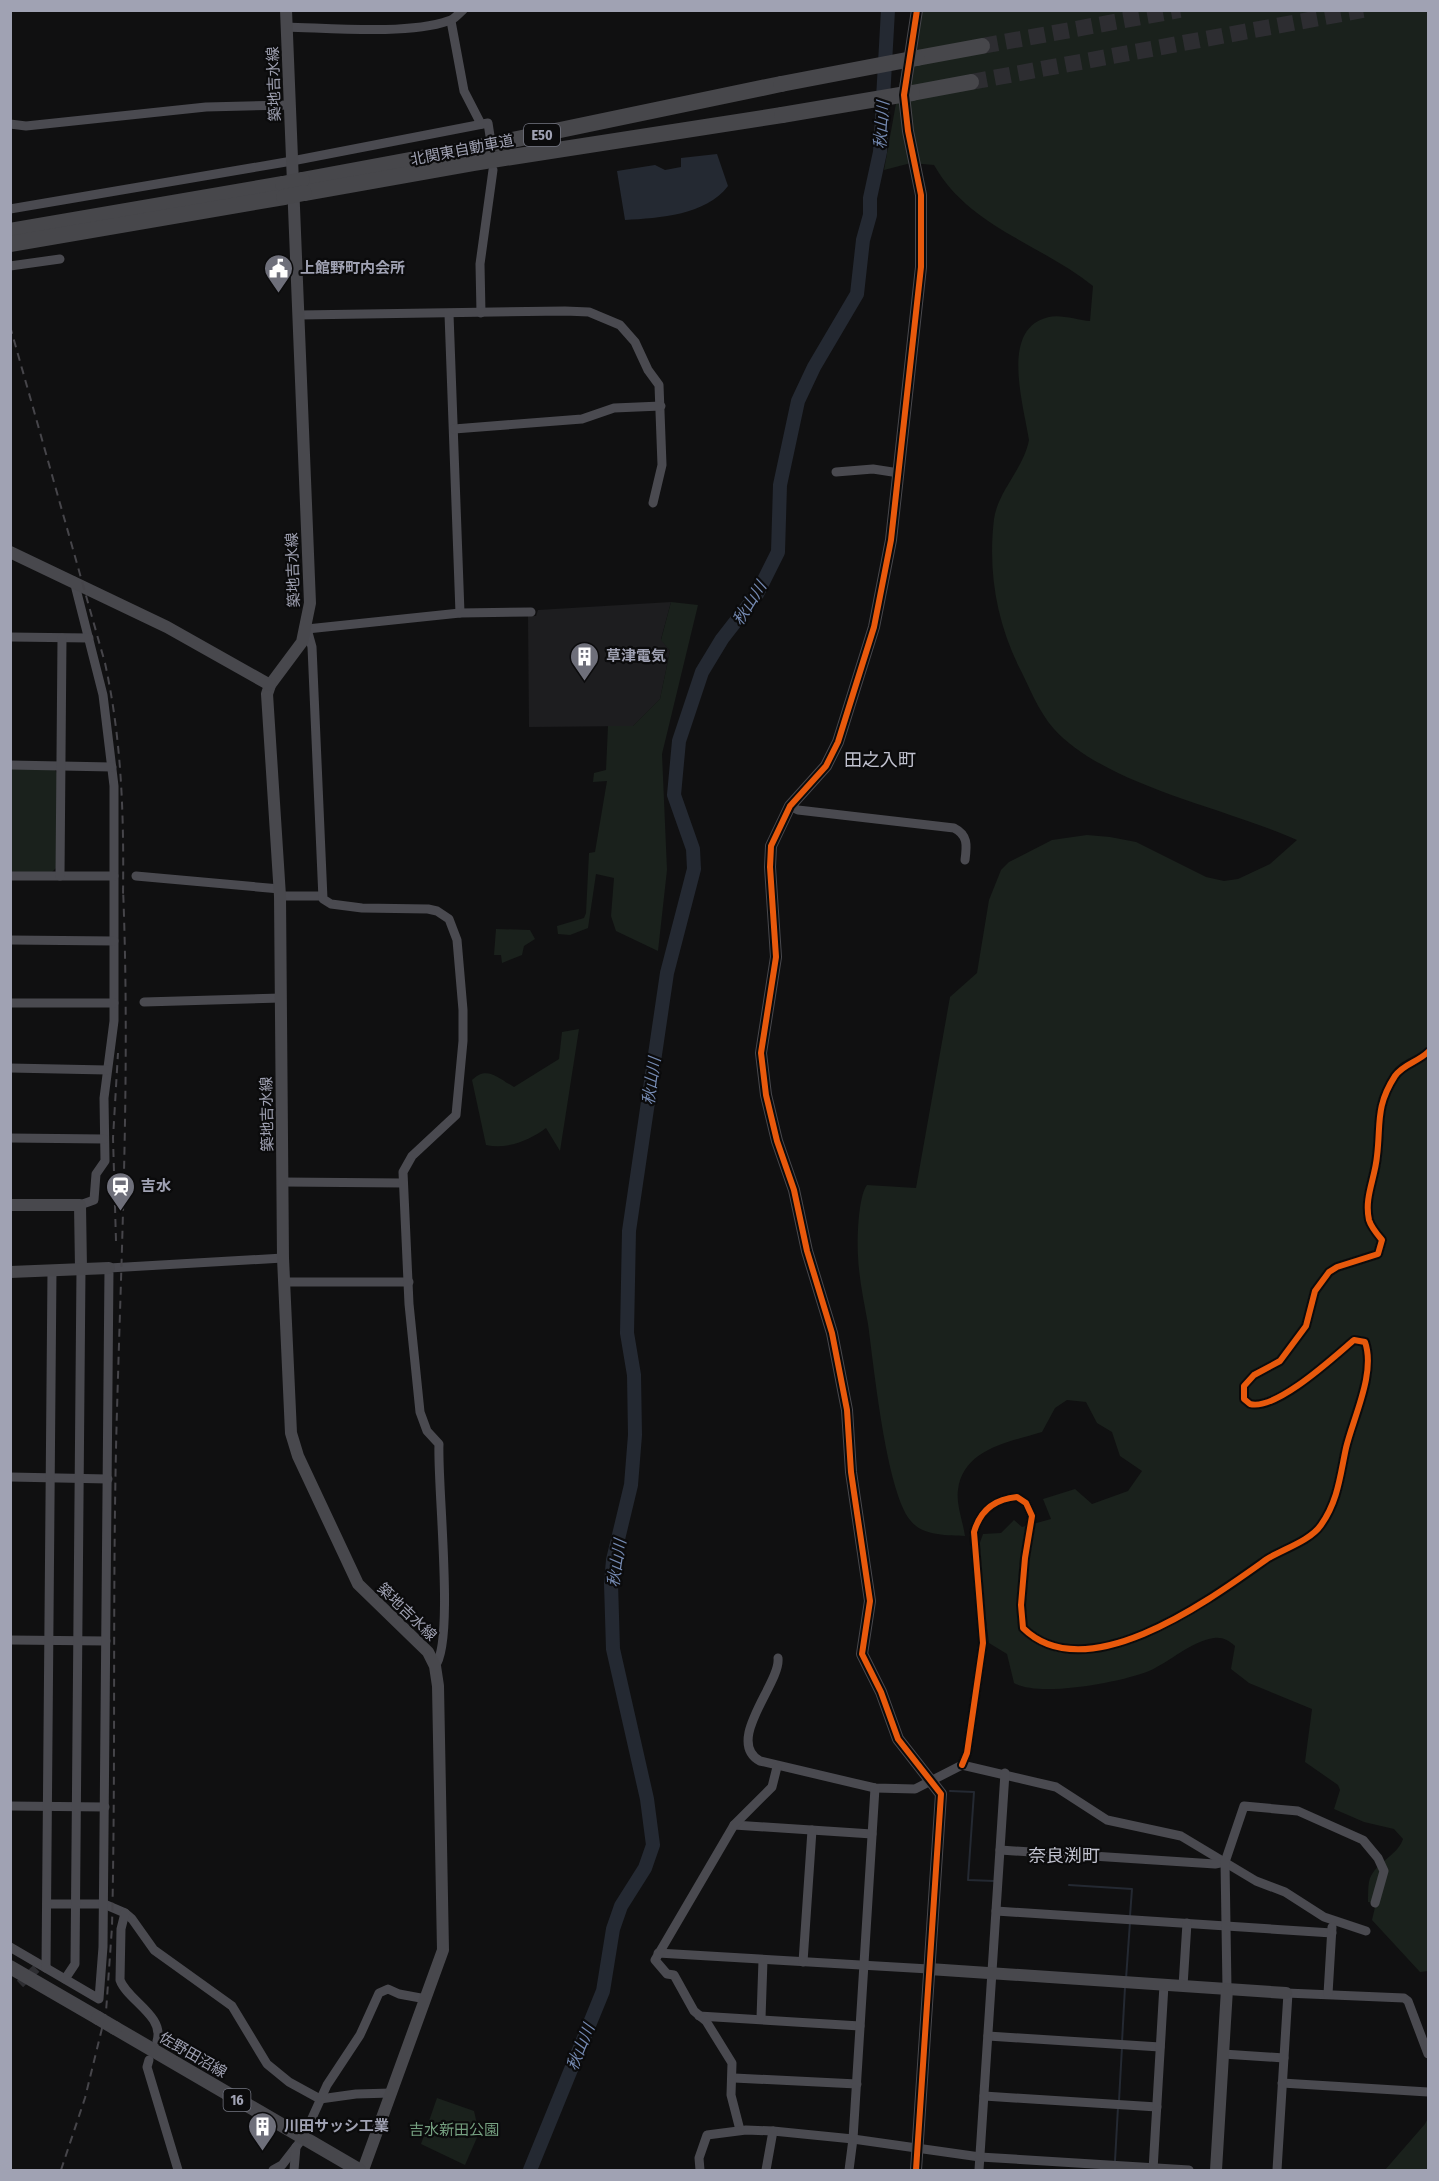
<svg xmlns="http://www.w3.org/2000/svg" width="1439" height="2181" font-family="'Fira Sans Condensed','Noto Sans JP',sans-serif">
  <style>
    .built { fill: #1d1d1f }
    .green { fill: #1a211c }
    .water { fill: #242932 }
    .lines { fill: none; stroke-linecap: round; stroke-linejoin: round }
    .stream { stroke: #242932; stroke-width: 2 }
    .river { stroke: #242932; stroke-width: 14 }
    .street-tunnel { stroke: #2d2d31; stroke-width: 9; stroke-dasharray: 9 4.5; stroke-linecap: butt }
    .highway-tunnel { stroke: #2d2d31; stroke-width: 16; stroke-dasharray: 16 8; stroke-linecap: butt }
    .street { stroke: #4a4a50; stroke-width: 9 }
    .secondary { stroke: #48484d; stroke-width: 12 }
    .primary { stroke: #47474c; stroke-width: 14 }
    .highway { stroke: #47474b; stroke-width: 16 }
    .rail { stroke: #46454a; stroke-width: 2; stroke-dasharray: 8 6; stroke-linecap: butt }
    .primary-bridge { stroke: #47474c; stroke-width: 14 }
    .highway-bridge { stroke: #47474b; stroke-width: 16 }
    .cycleway-casing { stroke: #0b0b0c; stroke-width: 10 }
    .cycleway { stroke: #e8590c; stroke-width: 6 }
    .labels { text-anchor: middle; stroke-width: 4.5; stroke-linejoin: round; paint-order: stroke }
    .shield { fill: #0b0b0c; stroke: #737581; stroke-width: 1.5 }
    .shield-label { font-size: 14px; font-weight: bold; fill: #a0a2b3 }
    .street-label { font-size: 15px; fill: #a0a2b3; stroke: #0b0b0c }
    .poi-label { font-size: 15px; font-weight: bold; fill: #a0a2b3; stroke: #0b0b0c; text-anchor: start }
    .park-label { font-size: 15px; fill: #75a080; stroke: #0b0b0c }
    .water-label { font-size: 16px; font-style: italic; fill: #7489b1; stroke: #0b0b0c }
    .quarter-label { font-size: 18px; fill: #c1c2cf; stroke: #0b0b0c }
  </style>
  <rect width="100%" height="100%" fill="#101011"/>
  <!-- built -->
  <polygon class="built" points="671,602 661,639 670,651 660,699 633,726 529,727 528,616 536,616 538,610"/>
  <!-- green -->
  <g class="green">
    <path d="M923,11h505v1960l-8,1 -48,-52 4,-17 -8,-1c0,-6 0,-14 1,-20 4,-19 28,-25 34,-43l-9,-10 -30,-7 -30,-13 6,-19 -2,-5 -33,-23 7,-53 -63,-26 -18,-14 4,-23c-7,-6 -12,-9 -21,-8 -23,3 -44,24 -65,33 -27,11 -110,27 -135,12l-7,-29 -18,-11 -12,-92 6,-17 18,-1 13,-13 8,7 29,-8 -8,-20 32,-10 17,15 36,-13 14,-20 -22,-15 -8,-24 -15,-9 -11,-21 -19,-2 -12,8 -13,24c-33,10 -79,17 -84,58 -2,14 5,32 7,46 -19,-1 -43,0 -55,-16 -24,-31 -36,-153 -42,-196 -4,-22 -9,-45 -10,-68 -1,-16 0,-59 9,-71l49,3 34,-191 27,-24 12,-73 12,-30 8,-8 43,-22 35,-5 23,2 26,5 70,35 18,4 14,-2 32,-15 27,-24c-70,-32 -191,-54 -243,-111 -16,-18 -25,-43 -36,-64 -22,-46 -30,-95 -24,-146 4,-28 30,-51 35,-79 -5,-35 -30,-112 20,-123 11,-3 29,3 41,4l3,-35c-52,-42 -124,-59 -159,-121l-23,-2 -27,7 18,-100z"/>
    <polygon points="671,602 698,605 662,754 667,870 658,951 616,931 611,916 614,878 596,874 588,928 570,935 558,934 557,926 584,918 586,913 589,853 595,852 607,781 593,782 594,773 606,770 608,726 633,726 660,699 670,651 661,640"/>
    <polygon points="11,769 54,769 57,773 56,868 52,872 11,872"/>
    <polygon points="496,929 530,930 535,939 524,946 522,955 502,963 501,955 494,955"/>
    <path d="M579,1029l-19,122 -14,-23c-16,12 -39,22 -60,17l-14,-65c15,-15 26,-2 42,7l45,-28 3,-27z"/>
    <polygon points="437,2098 474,2111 479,2133 465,2165 421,2144"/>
    <polygon points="1428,2118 1428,2170 1385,2170 1425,2124"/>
  </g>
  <!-- water -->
  <path class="water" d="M717,154l11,32c-22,29 -68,32 -103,34l-8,-49 38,-6 10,5 16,-3v-9z"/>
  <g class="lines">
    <!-- stream -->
    <g class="stream">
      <polyline points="950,1791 974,1792 968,1880 994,1881"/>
      <polyline points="1069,1885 1132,1889 1130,1916"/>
      <polyline points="1126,1979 1130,1922"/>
      <polyline points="1122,2042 1125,1987"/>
      <polyline points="1119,2101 1122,2047"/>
      <polyline points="1115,2161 1118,2107"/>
    </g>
    <!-- river -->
    <polyline class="river" points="530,2170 603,1991 613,1929 621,1906 645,1868 653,1845 647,1799 613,1649 611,1583 613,1560 631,1485 635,1435 634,1375 627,1333 629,1231 667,973 694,869 693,849 674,795 679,741 702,672 722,639 757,594 778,552 780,485 798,401 814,367 857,294 863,240 870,215 870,198 880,152 888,10"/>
    <!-- street-tunnel -->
    <polyline class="street-tunnel" points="20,1984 38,1967"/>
    <!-- highway-tunnel -->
    <g class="highway-tunnel">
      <polyline points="982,46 1180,10"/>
      <polyline points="971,82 1363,10"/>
    </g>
    <!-- street -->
    <g class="street">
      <polyline points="451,21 464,91 481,124"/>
      <path d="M286,27c44,1 122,8 162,-6 6,-1 10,-7 15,-11"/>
      <polyline points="10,124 26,126 206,107 290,105"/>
      <polyline points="10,209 292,161 488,123 490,136"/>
      <polyline points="10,266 60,259"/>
      <polyline points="481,313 480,264 493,170"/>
      <polyline points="449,314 460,613"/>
      <polyline points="300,315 565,311 589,312 620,325 635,342 648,370 659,385 662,465 653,503"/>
      <polyline points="454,429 582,419 614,408 661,406"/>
      <polyline points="836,472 873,469 899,473"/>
      <polyline points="74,581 103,695 114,786 114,1021 104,1098 105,1161 96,1174 94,1200 80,1205"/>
      <polyline points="10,637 89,638"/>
      <polyline points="10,765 112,767"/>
      <path d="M790,806l8,4 156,18c14,7 13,17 11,32"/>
      <polyline points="10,876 114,876"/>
      <polyline points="60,876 62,638"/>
      <polyline points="136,876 280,889"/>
      <polyline points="280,896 321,896"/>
      <polyline points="10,940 114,941"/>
      <polyline points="144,1002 281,998"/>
      <polyline points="10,1003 114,1003"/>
      <polyline points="10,1068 107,1070"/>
      <polyline points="10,1138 104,1139"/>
      <polyline points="283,1182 403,1183"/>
      <polyline points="284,1282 409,1282"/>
      <polyline points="10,1477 108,1479"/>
      <polyline points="10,1640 106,1641"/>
      <path d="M778,1658c3,25 -54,83 -18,103l115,27 40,1 47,-24 94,22 51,33 74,16 75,45 29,11 39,25 42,14"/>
      <path d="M435,1666c20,-23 2,-181 4,-222l-12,-13 -7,-19 -11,-108 -6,-132 9,-16 44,-41 7,-74v-31l-6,-70 -8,-21 -12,-8 -9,-2 -66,-1 -31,-4 -8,-5 -11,-252 -5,-18 153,-16 71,-1"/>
      <path d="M962,1765l5,-12 16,-110 -9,-111c6,-21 21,-33 43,-35l9,6 6,13 -7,42 -4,47 2,23c64,63 189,-30 244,-69 16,-10 43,-18 54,-34 17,-24 19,-49 25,-77 7,-30 30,-75 19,-106l-11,-2c-20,17 -78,71 -104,64l-6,-5v-13l10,-11 26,-14 26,-35 9,-35 14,-19 8,-5 41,-13 4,-14c-5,-6 -11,-13 -13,-20 -5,-23 6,-41 8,-64 4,-32 -2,-49 18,-80 8,-12 23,-14 33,-24"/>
      <polyline points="10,1806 105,1807"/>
      <polyline points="734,1825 872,1834"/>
      <polyline points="1000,1850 1215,1864 1225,1862"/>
      <polyline points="47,1904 104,1904 125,1913 132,1919 154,1950 232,2006 267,2064 289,2082 320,2099 356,2094 391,2093"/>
      <polyline points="996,1911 1332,1933"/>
      <path d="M125,1913l-4,16 -1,51c7,20 45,36 37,61"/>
      <polyline points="10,1947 99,1999 103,1947 109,1268 283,1258"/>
      <polyline points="658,1953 929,1969"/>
      <polyline points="803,1962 812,1830"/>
      <polyline points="46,1968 52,1270"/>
      <polyline points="65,1979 75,1964 81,1269"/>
      <polyline points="1183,1986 1187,1923"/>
      <polyline points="1227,1989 1225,1862 1244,1806 1298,1811 1363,1840 1378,1858 1384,1871 1375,1903"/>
      <polyline points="1286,1993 1404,1998 1408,2001 1428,2054"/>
      <polyline points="1328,1994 1332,1927"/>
      <polyline points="699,2016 860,2026"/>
      <polyline points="761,2018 763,1960"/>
      <polyline points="988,2036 1160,2047"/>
      <polyline points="1223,2054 1284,2058"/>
      <polyline points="149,2060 147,2067 178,2170"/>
      <polyline points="734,2078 857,2084"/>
      <polyline points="1282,2083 1428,2092"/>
      <polyline points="984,2096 1157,2107"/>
      <polyline points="740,2130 731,2095 732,2063 706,2021 694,2011 674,1975 667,1974 655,1960 734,1825 772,1787 777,1767"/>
      <polyline points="273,2170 282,2165 303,2138 327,2085 360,2035 379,1993 388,1989 399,1994 426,1999"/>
      <polyline points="294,2170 296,2147"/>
      <polyline points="700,2170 699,2158 707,2135 746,2130 773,2131 853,2139 980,2157 1189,2170"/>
      <polyline points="766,2170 773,2131"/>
      <polyline points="849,2170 853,2139 875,1788"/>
      <polyline points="979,2170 1005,1773"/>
      <polyline points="1153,2170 1164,1985"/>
      <polyline points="1277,2170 1288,1993"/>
    </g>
    <!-- secondary -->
    <g class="secondary">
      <polyline points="286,10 310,603 302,642 270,685 267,694 280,896 283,1258 291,1433 298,1456 358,1584 428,1652 435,1666 438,1686 443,1950 363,2170"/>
      <polyline points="10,552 167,627 270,685"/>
      <polyline points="10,1205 80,1205 81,1269"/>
      <polyline points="10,1272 109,1268"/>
      <polyline points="929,1969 1286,1993"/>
      <polyline points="916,2170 941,1794 898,1739 881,1692 862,1654 870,1601 851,1472 847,1410 832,1333 807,1251 794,1190 777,1141 766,1095 761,1053 776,957 770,867 771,846 790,806 826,766 838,742 874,627 891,540 921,267 921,195 908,131 904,95 917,10"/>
      <polyline points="1216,2170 1227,1989"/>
    </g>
    <!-- primary -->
    <g class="primary">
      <polyline points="10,1967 98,2018"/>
      <polyline points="115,2028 359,2170"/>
    </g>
    <!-- highway -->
    <g class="highway">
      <polyline points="917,58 982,46"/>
      <polyline points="912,93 971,82"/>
      <polyline points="302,180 469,149 781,84"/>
      <polyline points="304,193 473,163 782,115"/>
      <polyline points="10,231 283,184"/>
      <polyline points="10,244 284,197"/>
    </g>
    <!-- rail -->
    <g class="rail">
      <path d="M10,326l95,337c17,78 19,154 18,234"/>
      <polyline points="116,1241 113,1138 118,1053"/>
      <path d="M61,2170l24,-72 21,-86 6,-85c4,-172 0,-345 5,-517 5,-174 13,-348 6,-522"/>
    </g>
    <!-- primary-bridge -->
    <polyline class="primary-bridge" points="98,2018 115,2028"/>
    <!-- highway-bridge -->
    <g class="highway-bridge">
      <polyline points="781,84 917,58"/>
      <polyline points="782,115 912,93"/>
      <polyline points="283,184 302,180"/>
      <polyline points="284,197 304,193"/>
    </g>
    <defs>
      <g id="cycleway">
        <path d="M962,1765l5,-12 16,-110 -9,-111c6,-21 21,-33 43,-35l9,6 6,13 -7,42 -4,47 2,23c64,63 189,-30 244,-69 16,-10 43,-18 54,-34 17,-24 19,-49 25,-77 7,-30 30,-75 19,-106l-11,-2c-20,17 -78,71 -104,64l-6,-5v-13l10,-11 26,-14 26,-35 9,-35 14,-19 8,-5 41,-13 4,-14c-5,-6 -11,-13 -13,-20 -5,-23 6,-41 8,-64 4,-32 -2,-49 18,-80 8,-12 23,-14 33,-24"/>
        <polyline points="916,2170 941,1794 898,1739 881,1692 862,1654 870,1601 851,1472 847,1410 832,1333 807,1251 794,1190 777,1141 766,1095 761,1053 776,957 770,867 771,846 790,806 826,766 838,742 874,627 891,540 921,267 921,195 908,131 904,95 917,10"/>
      </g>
    </defs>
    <!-- cycleway casing -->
    <use href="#cycleway" class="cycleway-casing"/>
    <!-- cycleway -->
    <use href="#cycleway" class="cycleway"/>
  </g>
  <!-- icons -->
  <defs>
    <symbol id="civic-pin" viewBox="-11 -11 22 30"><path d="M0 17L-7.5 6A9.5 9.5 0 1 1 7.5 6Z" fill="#6e6f7a" stroke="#0b0b0c"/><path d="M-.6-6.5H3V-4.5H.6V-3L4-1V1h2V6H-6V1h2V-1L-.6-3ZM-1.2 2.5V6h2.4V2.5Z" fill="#fff"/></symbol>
    <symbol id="building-pin" viewBox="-11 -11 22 30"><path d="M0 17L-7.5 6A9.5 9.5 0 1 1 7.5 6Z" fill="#6e6f7a" stroke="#0b0b0c"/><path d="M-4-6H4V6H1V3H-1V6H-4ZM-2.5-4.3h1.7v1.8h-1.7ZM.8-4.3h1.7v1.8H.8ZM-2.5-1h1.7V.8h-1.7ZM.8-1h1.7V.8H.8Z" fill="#fff"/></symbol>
    <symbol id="station-pin" viewBox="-11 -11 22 30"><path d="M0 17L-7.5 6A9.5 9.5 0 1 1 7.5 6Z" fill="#6e6f7a" stroke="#0b0b0c"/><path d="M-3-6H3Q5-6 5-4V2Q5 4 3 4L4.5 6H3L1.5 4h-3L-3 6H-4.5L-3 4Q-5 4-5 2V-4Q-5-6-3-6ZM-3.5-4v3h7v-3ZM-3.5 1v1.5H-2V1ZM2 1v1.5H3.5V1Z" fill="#fff"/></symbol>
  </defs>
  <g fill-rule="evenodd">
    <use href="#civic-pin" x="262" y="252" width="33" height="45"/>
    <use href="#building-pin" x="568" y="640" width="33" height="45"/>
    <use href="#station-pin" x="104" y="1170" width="33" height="45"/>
    <use href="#building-pin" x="246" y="2110" width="33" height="45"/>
  </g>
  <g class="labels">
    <!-- shield labels -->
    <g class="shield">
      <rect x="524" y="124" width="36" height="22" rx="4.5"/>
      <rect x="223.5" y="2089" width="27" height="22" rx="4.5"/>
    </g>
    <g class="shield-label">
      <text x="542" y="140">E50</text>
      <text x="237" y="2105">16</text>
    </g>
    <!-- street labels -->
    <g class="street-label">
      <text transform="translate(274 84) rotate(-92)" y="5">築地吉水線</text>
      <text transform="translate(462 150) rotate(-11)" y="5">北関東自動車道</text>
      <text transform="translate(293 570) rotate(-92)" y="5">築地吉水線</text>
      <text transform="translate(267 1114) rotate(-91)" y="5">築地吉水線</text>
      <text transform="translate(407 1612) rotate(44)" y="5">築地吉水線</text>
      <text transform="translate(193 2055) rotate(30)" y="5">佐野田沼線</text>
    </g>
    <!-- poi labels -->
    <g class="poi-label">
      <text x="300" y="273">上館野町内会所</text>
      <text x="606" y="661">草津電気</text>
      <text x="141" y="1191">吉水</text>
      <text x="284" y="2131">川田サッシ工業</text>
    </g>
    <!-- park labels -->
    <g class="park-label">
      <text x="454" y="2135">吉水新田公園</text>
    </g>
    <!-- water labels -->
    <g class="water-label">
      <text transform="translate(881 125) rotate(-86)" y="6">秋山川</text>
      <text transform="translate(749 603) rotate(-58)" y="6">秋山川</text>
      <text transform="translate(651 1081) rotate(-82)" y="6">秋山川</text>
      <text transform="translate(616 1563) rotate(-81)" y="6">秋山川</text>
      <text transform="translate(580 2047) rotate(-68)" y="6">秋山川</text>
    </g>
    <!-- quarter labels -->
    <g class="quarter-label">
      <text x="880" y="766">田之入町</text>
      <text x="1064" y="1862">奈良渕町</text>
    </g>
  </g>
  <!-- border -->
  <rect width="1439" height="2181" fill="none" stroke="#a0a2b3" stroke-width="24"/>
</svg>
